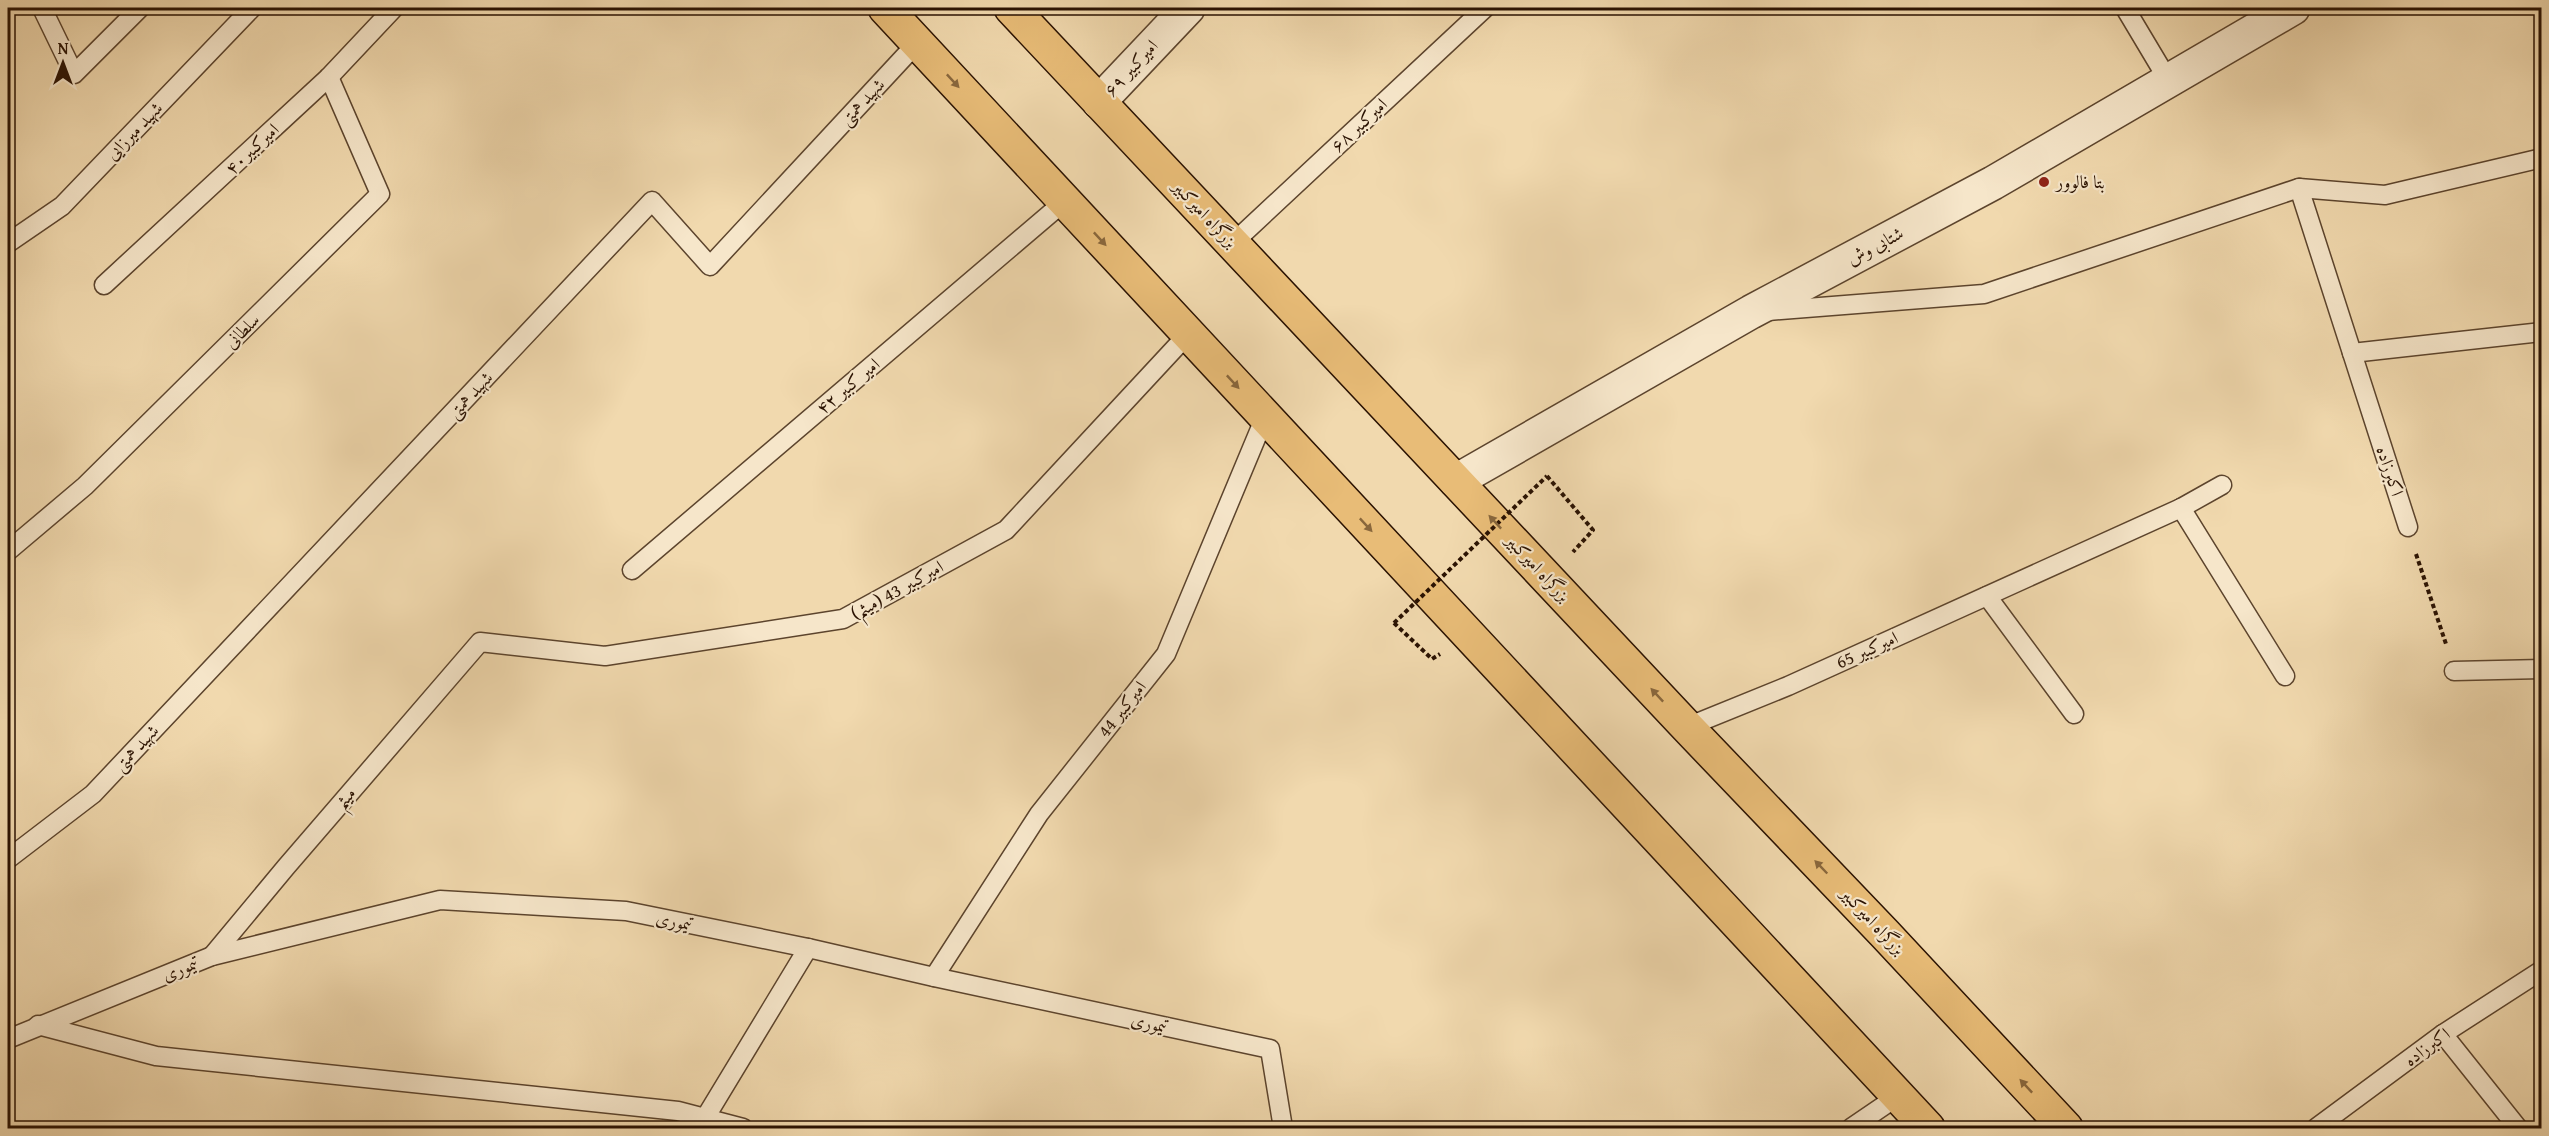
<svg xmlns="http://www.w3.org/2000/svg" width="2549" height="1136" font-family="'Gentium Book Plus',Amiri,serif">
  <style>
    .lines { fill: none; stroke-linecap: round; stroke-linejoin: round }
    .service-casing { stroke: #5c442d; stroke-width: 21 }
    .minor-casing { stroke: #5c442d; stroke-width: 36 }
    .primary-casing { stroke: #2a1202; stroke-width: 36 }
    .path { stroke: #2a1202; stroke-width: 4; stroke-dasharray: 4.5 3; stroke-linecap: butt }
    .service { stroke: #f6e6ca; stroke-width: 18 }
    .minor { stroke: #f6e6ca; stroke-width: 33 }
    .primary { stroke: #e8bc77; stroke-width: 33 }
    .path-bridge { stroke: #2a1202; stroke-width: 4; stroke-dasharray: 4.5 3; stroke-linecap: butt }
    .oneway { fill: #89673c }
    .poi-dot { fill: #8f2418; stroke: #f6e6ca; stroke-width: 2 }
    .labels { text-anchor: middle; stroke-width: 4.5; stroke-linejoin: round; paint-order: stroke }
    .street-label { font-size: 18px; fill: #2a1202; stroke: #f6e6ca }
    .poi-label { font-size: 18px; fill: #2a1202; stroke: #f6e6ca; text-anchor: start }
  </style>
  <rect width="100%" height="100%" fill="#f1d9ae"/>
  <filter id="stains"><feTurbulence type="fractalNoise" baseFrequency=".00333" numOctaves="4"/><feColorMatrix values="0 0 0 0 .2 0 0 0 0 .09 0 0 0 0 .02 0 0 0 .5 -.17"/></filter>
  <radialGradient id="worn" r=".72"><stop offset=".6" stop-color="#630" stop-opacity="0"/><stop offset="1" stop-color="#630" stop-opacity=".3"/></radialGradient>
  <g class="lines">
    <defs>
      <g id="service">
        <polyline points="42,8 74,74 140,8"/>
        <polyline points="2125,8 2168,80"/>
        <polyline points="2299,188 2408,527"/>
        <polyline points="8,243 62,206 252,8"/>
        <polyline points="1233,243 1485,8"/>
        <polyline points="104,285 329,77 394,8"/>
        <polyline points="1768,311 1984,294 2299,188 2385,195 2542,158"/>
        <polyline points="2352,353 2542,332"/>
        <polyline points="2181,508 2285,676"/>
        <polyline points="8,551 85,486 380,194 329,77"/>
        <polyline points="632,570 1065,201"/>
        <polyline points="1987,596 2074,714"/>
        <polyline points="2454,671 2542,669"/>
        <polyline points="1687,727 1788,686 2181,508 2222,485"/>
        <polyline points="8,859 93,794 652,201 710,266 917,43"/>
        <polyline points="212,956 286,867 480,642 605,656 843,619 1006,530 1188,334"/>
        <polyline points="934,977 1039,814 1166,654 1265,417"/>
        <polyline points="38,1025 156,1056 678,1111 743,1128"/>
        <polyline points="2443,1034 2518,1128"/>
        <polyline points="8,1039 212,956 440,900 626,911 808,948 934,977 1270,1049 1283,1128"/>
        <polyline points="699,1128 808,948"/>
        <polyline points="1851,1128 1898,1096"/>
        <polyline points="2316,1128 2443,1034 2542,970"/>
      </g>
      <g id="minor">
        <polyline points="1099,102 1188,8"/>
        <polyline points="1456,481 1751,312 1993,183 2293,8"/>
      </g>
      <g id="primary">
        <polyline points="885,8 1928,1128"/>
        <polyline points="1011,8 1687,727 1885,934 2066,1128"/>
      </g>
    </defs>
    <!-- service casing -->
    <use href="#service" class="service-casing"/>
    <!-- minor casing -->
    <use href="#minor" class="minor-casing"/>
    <!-- primary casing -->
    <use href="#primary" class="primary-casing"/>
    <!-- path -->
    <g class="path">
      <polyline points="1547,476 1593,530 1573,552"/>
      <polyline points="2416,554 2446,644"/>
      <polyline points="1394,623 1432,659 1440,654"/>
    </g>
    <!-- service -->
    <use href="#service" class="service"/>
    <!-- minor -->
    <use href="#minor" class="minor"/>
    <!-- primary -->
    <use href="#primary" class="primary"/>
    <!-- path-bridge -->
    <polyline class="path-bridge" points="1394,623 1547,476"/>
  </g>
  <!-- one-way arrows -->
  <defs><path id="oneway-solid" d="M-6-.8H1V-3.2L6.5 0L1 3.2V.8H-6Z" transform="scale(1.5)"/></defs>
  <g class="oneway">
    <use href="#oneway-solid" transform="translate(953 81) rotate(47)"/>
    <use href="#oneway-solid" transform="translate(1100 239) rotate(47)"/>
    <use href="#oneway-solid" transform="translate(1233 382) rotate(47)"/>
    <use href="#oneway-solid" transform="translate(1495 522) rotate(-133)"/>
    <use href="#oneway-solid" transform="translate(1366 525) rotate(47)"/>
    <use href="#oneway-solid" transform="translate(1657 695) rotate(-133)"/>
    <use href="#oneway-solid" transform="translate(1821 867) rotate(-134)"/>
    <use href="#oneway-solid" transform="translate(2026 1086) rotate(-133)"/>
  </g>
  <!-- markers -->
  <circle class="poi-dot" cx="2044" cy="182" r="6"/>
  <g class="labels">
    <!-- street labels -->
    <g class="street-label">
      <text transform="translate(1131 68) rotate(-47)" y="6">امیرکبیر ۶۹</text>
      <text transform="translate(862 102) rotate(-47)" y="6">شهید همتی</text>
      <text transform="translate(1359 125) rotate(-43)" y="6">امیرکبیر ۶۸</text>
      <text transform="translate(134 131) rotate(-46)" y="6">شهید میرزایی</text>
      <text transform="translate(252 149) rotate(-43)" y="6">امیرکبیر۴۰</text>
      <text transform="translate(1205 214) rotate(47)" y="6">بزرگراه امیرکبیر</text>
      <text transform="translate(1875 246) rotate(-28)" y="6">شتابی وش</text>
      <text transform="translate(242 331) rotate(-45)" y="6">سلطانی</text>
      <text transform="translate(848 386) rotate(-40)" y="6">امیر کبیر ۴۲</text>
      <text transform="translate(470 395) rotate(-47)" y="6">شهید همتی</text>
      <text transform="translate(2390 471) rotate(72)" y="6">اکبرزاده</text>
      <text transform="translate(1538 568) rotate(47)" y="6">بزرگراه امیرکبیر</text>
      <text transform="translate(897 590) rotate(-29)" y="6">امیرکبیر 43 (میثم)</text>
      <text transform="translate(1867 650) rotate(-24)" y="6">امیرکبیر 65</text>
      <text transform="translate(1122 709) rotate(-52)" y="6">امیرکبیر 44</text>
      <text transform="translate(136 748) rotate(-47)" y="6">شهید همتی</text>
      <text transform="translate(345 798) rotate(-49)" y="6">میثم</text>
      <text transform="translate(674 921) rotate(11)" y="6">تیموری</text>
      <text transform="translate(1873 921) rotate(47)" y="6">بزرگراه امیرکبیر</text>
      <text transform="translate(180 969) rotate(-22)" y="6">تیموری</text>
      <text transform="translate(1149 1023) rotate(12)" y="6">تیموری</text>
      <text transform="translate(2427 1047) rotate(-36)" y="6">اکبرزاده</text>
    </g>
    <!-- poi labels -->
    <g class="poi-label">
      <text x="2056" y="188">بتا فالوور</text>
    </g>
  </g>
  <!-- margin -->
  <rect width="2549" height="1136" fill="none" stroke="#f1d9ae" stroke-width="30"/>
  <rect x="9" y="9" width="2531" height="1118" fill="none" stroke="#2a1202" stroke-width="3"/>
  <rect x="15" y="15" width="2519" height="1106" fill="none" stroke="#2a1202" stroke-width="1.5"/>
  <!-- north arrow -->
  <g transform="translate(63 63)" stroke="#f6e6ca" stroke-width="4.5" paint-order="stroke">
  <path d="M0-4.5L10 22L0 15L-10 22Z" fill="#2a1202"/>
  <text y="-9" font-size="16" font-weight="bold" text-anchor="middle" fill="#2a1202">N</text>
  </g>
  <rect width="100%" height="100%" filter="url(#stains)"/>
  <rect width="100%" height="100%" fill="url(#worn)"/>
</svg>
